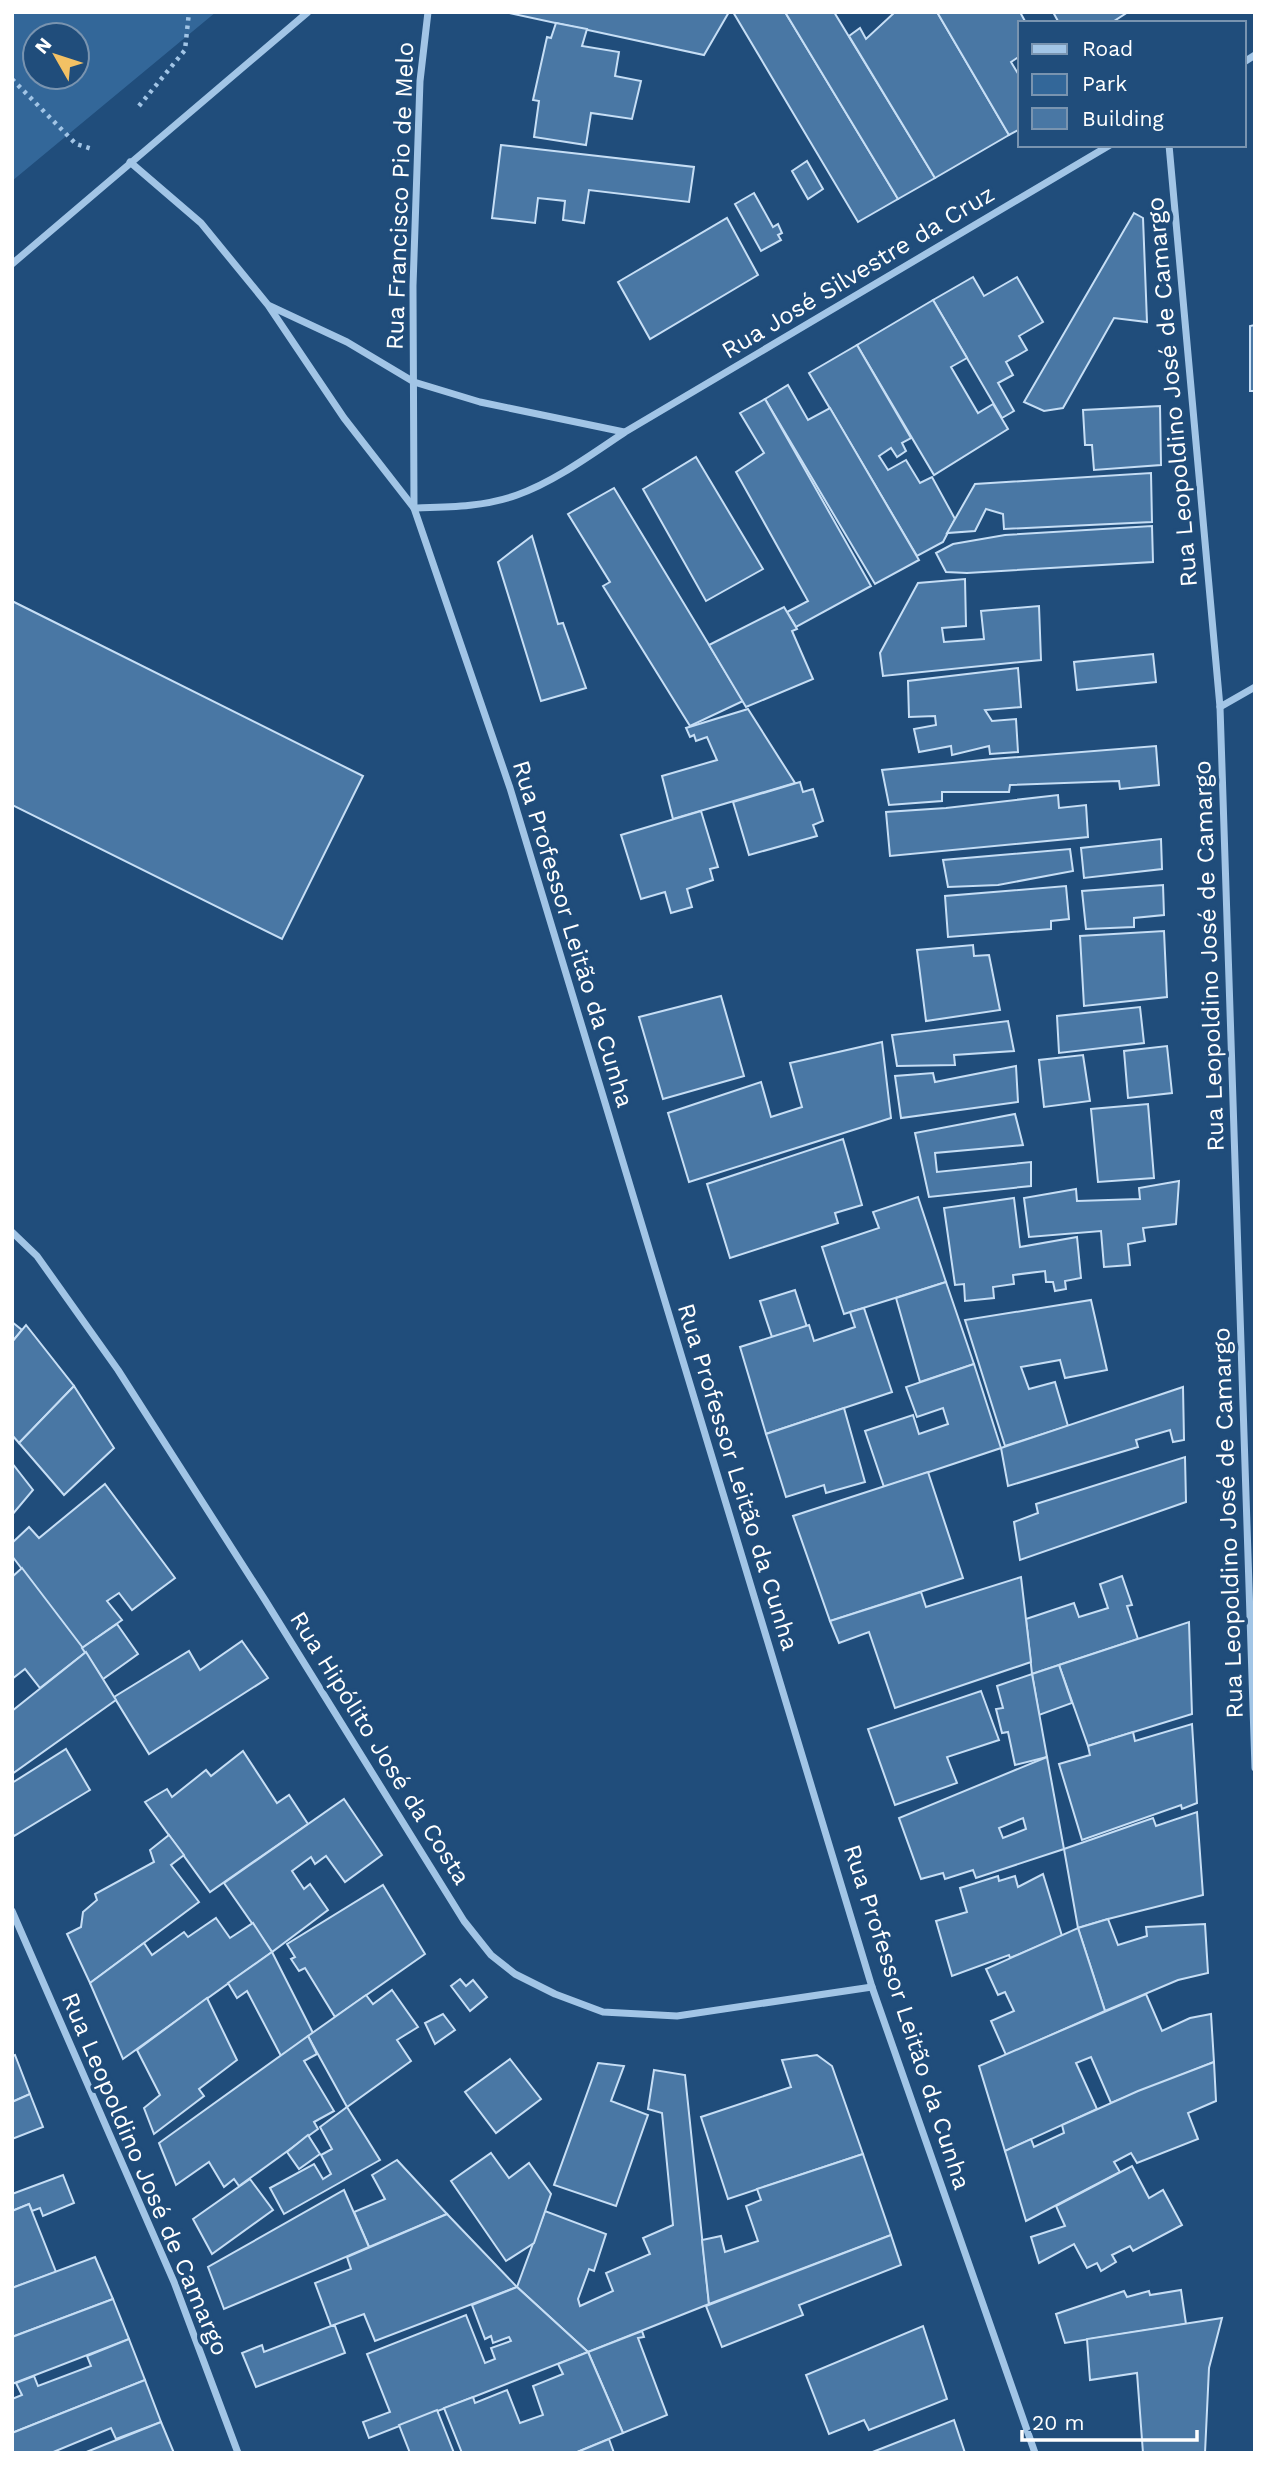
<svg xmlns="http://www.w3.org/2000/svg" width="1267" height="2465" font-family="'Work Sans',sans-serif">
  <style>
    .park { fill: #336799; fill-rule: evenodd }
    .building { fill: #4977a4; stroke: #c6def5; stroke-width: 2; fill-rule: evenodd }
    .lines { fill: none; stroke-linecap: round; stroke-linejoin: round }
    .path { stroke: #a2c5e6; stroke-width: 4.5; stroke-dasharray: 3.5 5; stroke-linecap: butt }
    .street { stroke: #a2c5e6; stroke-width: 7 }
    .labels { text-anchor: middle; stroke-width: 7; stroke-linejoin: round; paint-order: stroke }
    .street-label { font-size: 24px; fill: #fff; stroke: #204d7b }
  </style>
  <rect width="100%" height="100%" fill="#204d7b"/>
  <!-- park -->
  <path class="park" d="M12,12h204l-204,169zM35,35h42v42h-42z"/>
  <!-- building -->
  <g class="building">
    <polygon points="505,12 729,12 704,55"/>
    <polygon points="733,12 785,12 898,199 858,222"/>
    <polygon points="785,12 834,12 935,178 898,199"/>
    <polygon points="895,12 937,12 1009,135 935,178 849,36 860,28 866,39"/>
    <polygon points="937,12 1020,12 1026,23 1020,23 1020,56 1011,62 1020,77 1020,129 1009,135"/>
    <polygon points="1053,12 1128,12 1111,23 1059,23"/>
    <polygon points="556,23 587,29 582,46 619,52 615,76 641,81 632,119 591,113 586,145 534,137 539,101 533,100 547,37 551,38"/>
    <polygon points="501,145 694,167 689,202 589,190 584,223 563,220 565,201 538,198 535,223 492,218"/>
    <polygon points="807,161 823,189 808,199 792,171"/>
    <polygon points="754,193 773,227 778,224 782,233 778,235 781,240 761,251 735,204"/>
    <polygon points="1134,213 1143,218 1147,322 1114,318 1063,408 1044,411 1024,402"/>
    <polygon points="727,218 758,275 650,339 618,282"/>
    <polygon points="973,277 984,296 1017,277 1043,322 1019,336 1027,350 1006,362 1013,375 998,383 1014,411 1002,418 933,300"/>
    <polygon points="933,300 967,358 951,367 978,413 993,404 1008,429 934,475 857,345"/>
    <polygon points="1255,325 1255,391 1250,391 1250,326"/>
    <polygon points="857,345 911,438 902,443 906,451 897,457 891,448 879,456 888,470 906,460 920,483 932,477 955,519 943,542 917,556 809,373"/>
    <polygon points="788,385 808,420 830,408 919,560 875,584 765,399"/>
    <polygon points="765,399 871,586 796,627 787,612 808,601 736,472 764,453 740,413"/>
    <polygon points="1160,406 1161,465 1094,470 1092,445 1085,445 1083,410"/>
    <polygon points="696,457 763,569 706,601 643,489"/>
    <polygon points="1151,473 1152,522 1004,529 1003,514 986,509 975,531 947,533 975,484"/>
    <polygon points="614,488 743,701 690,726 603,586 610,582 568,514"/>
    <polygon points="1152,526 1153,562 967,573 946,572 936,553 953,544 1005,535"/>
    <polygon points="532,536 558,624 563,623 586,688 541,701 498,562"/>
    <polygon points="965,579 966,626 942,628 944,642 984,639 981,611 1039,606 1041,660 883,676 880,653 918,583"/>
    <polygon points="12,601 363,776 282,939 12,805"/>
    <polygon points="784,607 797,629 792,631 813,679 746,707 709,645"/>
    <polygon points="1153,654 1156,682 1077,690 1074,662"/>
    <polygon points="1018,668 1021,707 985,710 992,721 1016,719 1018,752 990,754 989,746 952,755 951,746 919,752 914,729 936,725 935,716 909,717 908,681"/>
    <polygon points="748,709 795,783 673,819 662,776 717,760 707,737 696,741 694,735 690,737 686,728"/>
    <polygon points="1156,746 1159,785 1120,789 1119,781 1010,785 1009,792 942,792 942,801 889,805 882,770 993,759"/>
    <polygon points="800,782 803,792 813,789 823,821 813,825 817,836 749,855 733,802"/>
    <polygon points="1058,795 1059,808 1086,805 1088,837 890,856 886,812 946,808"/>
    <polygon points="701,811 718,867 710,869 713,880 687,889 692,907 671,913 665,892 641,899 621,835"/>
    <polygon points="1161,839 1162,869 1084,878 1081,848"/>
    <polygon points="1070,849 1073,871 998,885 948,887 943,860"/>
    <polygon points="1163,885 1164,915 1134,918 1134,927 1086,929 1082,891"/>
    <polygon points="1066,886 1069,919 1051,921 1051,929 948,937 945,896"/>
    <polygon points="1164,931 1167,997 1084,1006 1080,936"/>
    <polygon points="973,945 974,956 989,955 1000,1010 926,1021 917,950"/>
    <polygon points="721,996 744,1076 663,1099 639,1017"/>
    <polygon points="1140,1007 1144,1043 1059,1053 1057,1016"/>
    <polygon points="1008,1021 1014,1051 954,1055 955,1065 897,1066 892,1035"/>
    <polygon points="882,1042 891,1118 689,1182 668,1113 761,1082 771,1117 802,1107 790,1063"/>
    <polygon points="1167,1046 1172,1093 1128,1098 1124,1051"/>
    <polygon points="1083,1055 1090,1101 1044,1107 1039,1060"/>
    <polygon points="1016,1066 1018,1102 901,1118 895,1076 933,1073 935,1082"/>
    <polygon points="1148,1104 1154,1178 1098,1182 1091,1109"/>
    <polygon points="1015,1114 1023,1145 935,1153 937,1172 1031,1162 1031,1186 929,1197 915,1133"/>
    <polygon points="843,1139 862,1205 835,1213 838,1223 730,1258 707,1184"/>
    <polygon points="1179,1181 1176,1224 1143,1228 1145,1241 1128,1244 1130,1265 1104,1267 1101,1231 1029,1237 1024,1198 1076,1189 1077,1201 1140,1199 1139,1188"/>
    <polygon points="918,1197 946,1282 844,1314 822,1247 879,1228 873,1212"/>
    <polygon points="1014,1198 1020,1247 1077,1237 1081,1278 1065,1281 1066,1289 1055,1291 1053,1282 1046,1282 1045,1271 1013,1275 1014,1284 993,1287 994,1298 965,1301 964,1284 955,1285 944,1208"/>
    <polygon points="946,1282 974,1364 920,1382 896,1298"/>
    <polygon points="795,1290 807,1327 772,1337 760,1301"/>
    <polygon points="1091,1300 1107,1370 1065,1378 1060,1360 1021,1367 1029,1389 1055,1382 1068,1426 1005,1446 965,1320"/>
    <polygon points="864,1308 892,1392 766,1434 740,1347 809,1325 814,1341 855,1327 850,1312"/>
    <polygon points="12,1322 22,1330 12,1342"/>
    <polygon points="26,1325 74,1386 19,1443 12,1435 12,1342"/>
    <polygon points="974,1364 1001,1448 884,1487 865,1431 913,1415 919,1434 948,1424 943,1408 917,1417 906,1387"/>
    <polygon points="74,1386 114,1448 64,1495 19,1443"/>
    <polygon points="1183,1387 1184,1440 1173,1442 1170,1430 1136,1440 1138,1447 1008,1486 1001,1448"/>
    <polygon points="844,1408 865,1482 826,1493 824,1485 786,1497 766,1434"/>
    <polygon points="1185,1457 1186,1502 1020,1560 1014,1522 1038,1513 1036,1504"/>
    <polygon points="12,1463 33,1490 12,1515"/>
    <polygon points="928,1472 963,1578 830,1621 793,1516"/>
    <polygon points="105,1484 175,1578 132,1610 119,1593 107,1601 122,1620 82,1648 12,1556 12,1543 29,1527 39,1538"/>
    <polygon points="22,1568 86,1652 40,1688 25,1669 12,1679 12,1577"/>
    <polygon points="1122,1576 1132,1605 1127,1606 1138,1639 1032,1674 1026,1619 1074,1603 1079,1617 1108,1608 1100,1584"/>
    <polygon points="1021,1577 1031,1662 895,1708 869,1632 839,1643 830,1621 921,1592 926,1607"/>
    <polygon points="1189,1622 1192,1714 1088,1746 1059,1665"/>
    <polygon points="117,1624 138,1654 103,1679 82,1648"/>
    <polygon points="242,1641 268,1678 149,1754 114,1697 189,1651 200,1670"/>
    <polygon points="86,1652 116,1700 12,1774 12,1711"/>
    <polygon points="1059,1665 1072,1703 1039,1715 1032,1674"/>
    <polygon points="1032,1674 1047,1757 1015,1765 1008,1732 1002,1733 996,1709 1003,1708 997,1686"/>
    <polygon points="981,1691 999,1740 947,1757 957,1783 895,1805 868,1729"/>
    <polygon points="1192,1724 1197,1803 1182,1809 1181,1805 1082,1840 1059,1764 1090,1755 1088,1746 1133,1732 1135,1741"/>
    <polygon points="66,1749 90,1790 14,1836 12,1832 12,1783"/>
    <polygon points="243,1751 277,1803 289,1795 308,1824 210,1892 145,1802 167,1789 172,1797 206,1770 211,1776"/>
    <path d="M1047,1757l17,92 -88,29 -3,-8 -28,9 -2,-6 -22,6 -22,-61zM1023,1818l3,11 -23,9 -4,-10z"/>
    <polygon points="344,1799 382,1855 345,1882 326,1856 315,1864 311,1857 292,1871 304,1889 310,1884 328,1910 272,1952 224,1883"/>
    <polygon points="1197,1812 1203,1895 1108,1919 1078,1928 1064,1849 1153,1818 1156,1826"/>
    <polygon points="169,1835 184,1855 171,1865 199,1902 90,1983 67,1934 81,1927 83,1912 97,1900 95,1894 154,1862 150,1850"/>
    <polygon points="1043,1874 1062,1936 1010,1958 1009,1955 952,1976 936,1921 967,1912 960,1888 998,1876 999,1881 1015,1876 1018,1887"/>
    <polygon points="383,1885 425,1954 335,2017 305,1968 299,1971 291,1959 295,1957 287,1944"/>
    <polygon points="216,1918 230,1938 253,1923 272,1952 123,2059 90,1983 144,1943 152,1955 184,1932 188,1937"/>
    <polygon points="1108,1919 1118,1945 1147,1936 1146,1927 1205,1924 1208,1973 1178,1980 1105,2011 1078,1928"/>
    <polygon points="1078,1928 1105,2011 1006,2055 991,2021 1014,2011 1005,1992 998,1995 986,1969"/>
    <polygon points="272,1952 313,2033 281,2056 247,1991 237,1998 228,1983"/>
    <polygon points="460,1979 466,1986 473,1980 487,1997 470,2011 451,1986"/>
    <polygon points="392,1990 418,2027 397,2040 411,2061 347,2107 308,2036 366,1995 373,2004"/>
    <polygon points="1146,1994 1162,2031 1190,2018 1211,2014 1214,2062 1111,2103 1091,2057 1076,2063 1097,2109 1005,2151 979,2066"/>
    <polygon points="207,1998 237,2060 199,2089 204,2096 154,2134 144,2108 160,2095 137,2050"/>
    <polygon points="443,2014 455,2030 435,2044 425,2023"/>
    <polygon points="308,2036 317,2054 304,2061 334,2111 314,2122 318,2129 239,2186 234,2179 224,2187 209,2162 176,2185 159,2143"/>
    <polygon points="15,2055 30,2094 12,2102 12,2056"/>
    <polygon points="817,2055 832,2066 863,2154 728,2199 701,2117 791,2087 782,2060"/>
    <polygon points="510,2059 541,2099 496,2133 465,2092"/>
    <polygon points="1214,2062 1216,2101 1188,2113 1198,2139 1137,2163 1131,2153 1114,2162 1120,2172 1026,2221 1005,2151 1031,2139 1034,2147 1064,2133 1062,2125 1138,2091"/>
    <polygon points="598,2063 624,2066 611,2101 648,2115 616,2206 554,2185"/>
    <polygon points="654,2070 685,2075 709,2304 588,2352 517,2287 545,2211 606,2234 594,2271 589,2269 578,2299 580,2306 613,2291 606,2273 650,2254 643,2238 673,2225 662,2113 648,2109"/>
    <polygon points="30,2094 43,2127 12,2139 12,2102"/>
    <polygon points="347,2107 380,2160 284,2214 270,2188 314,2164 323,2179 331,2174 321,2155 332,2149 320,2127"/>
    <polygon points="308,2135 320,2154 299,2169 287,2152"/>
    <polygon points="491,2153 509,2178 529,2163 551,2194 534,2243 506,2261 451,2181"/>
    <polygon points="863,2154 891,2235 709,2304 702,2240 721,2236 725,2252 758,2241 746,2206 761,2200 757,2189"/>
    <polygon points="397,2160 447,2214 369,2247 354,2212 385,2199 372,2175"/>
    <polygon points="1132,2166 1149,2198 1163,2190 1182,2225 1133,2251 1130,2246 1112,2255 1116,2262 1101,2271 1097,2263 1087,2268 1074,2244 1039,2263 1031,2237 1065,2226 1056,2206"/>
    <polygon points="63,2175 74,2203 43,2216 40,2208 32,2211 29,2204 12,2211 12,2194"/>
    <polygon points="250,2179 273,2210 212,2254 193,2219"/>
    <polygon points="344,2190 369,2247 224,2309 208,2267"/>
    <polygon points="29,2204 56,2272 12,2288 12,2211"/>
    <polygon points="447,2214 517,2287 375,2341 364,2314 331,2326 315,2283 351,2269 347,2257"/>
    <polygon points="891,2235 901,2265 799,2305 803,2315 722,2347 706,2306"/>
    <polygon points="95,2257 113,2299 12,2337 12,2288"/>
    <polygon points="517,2287 588,2352 369,2438 363,2422 390,2412 367,2354 466,2315 485,2363 495,2359 491,2348 511,2341 509,2337 493,2343 491,2336 485,2339 472,2305"/>
    <polygon points="1181,2290 1186,2324 1065,2343 1056,2314 1124,2291 1127,2297 1149,2291 1150,2295"/>
    <polygon points="113,2299 129,2339 12,2384 12,2337"/>
    <polygon points="1222,2318 1209,2368 1205,2453 1143,2453 1137,2373 1090,2380 1087,2339"/>
    <polygon points="331,2326 335,2326 345,2353 256,2387 242,2353 262,2345 264,2352"/>
    <polygon points="923,2326 947,2399 869,2430 864,2420 829,2434 806,2375"/>
    <polygon points="642,2331 644,2337 638,2338 667,2415 623,2433 588,2352"/>
    <polygon points="129,2339 145,2380 12,2433 12,2399 22,2395 16,2383 34,2376 38,2386 91,2366 87,2356"/>
    <polygon points="588,2352 623,2433 575,2453 462,2453 444,2408 473,2397 475,2403 507,2390 520,2423 543,2415 533,2386 563,2374 558,2364"/>
    <polygon points="145,2380 161,2422 116,2439 111,2428 51,2453 12,2453 12,2433"/>
    <polygon points="437,2410 454,2453 410,2453 399,2425"/>
    <polygon points="954,2420 965,2453 870,2453"/>
    <polygon points="161,2422 174,2453 84,2453"/>
    <polygon points="609,2439 614,2453 575,2453"/>
  </g>
  <g class="lines">
    <!-- path -->
    <g class="path">
      <polyline points="12,79 76,144 92,149"/>
      <polyline points="139,106 185,50 189,12"/>
    </g>
    <!-- street -->
    <g class="street">
      <polyline points="428,12 420,81 413,286 414,508 510,788 872,1987 1035,2453"/>
      <polyline points="1244,62 1255,55"/>
      <polyline points="1169,145 1220,707 1255,1768"/>
      <path d="M130,162l71,61 67,82 76,113 70,90c34,-1 70,-1 103,-13 37,-13 75,-41 108,-63l485,-287"/>
      <polyline points="12,264 308,12"/>
      <polyline points="270,306 347,342 414,382 480,402 624,432"/>
      <polyline points="1220,707 1255,687"/>
      <polyline points="12,1232 37,1256 118,1370 265,1600 464,1921 491,1955 515,1974 555,1994 603,2012 677,2016 872,1987"/>
      <polyline points="12,1911 174,2282 238,2453"/>
    </g>
  </g>
  <g class="labels">
    <!-- street labels -->
    <g class="street-label">
      <text transform="translate(400 196) rotate(-88)" y="8">Rua Francisco Pio de Melo</text>
      <text transform="translate(858 272) rotate(-31)" y="8">Rua José Silvestre da Cruz</text>
      <text transform="translate(1172 392) rotate(-95)" y="8">Rua Leopoldino José de Camargo</text>
      <text transform="translate(573 934) rotate(73)" y="8">Rua Professor Leitão da Cunha</text>
      <text transform="translate(1209 956) rotate(-92)" y="8">Rua Leopoldino José de Camargo</text>
      <text transform="translate(738 1477) rotate(73)" y="8">Rua Professor Leitão da Cunha</text>
      <text transform="translate(1228 1523) rotate(-92)" y="8">Rua Leopoldino José de Camargo</text>
      <text transform="translate(380 1748) rotate(58)" y="8">Rua Hipólito José da Costa</text>
      <text transform="translate(907 2017) rotate(72)" y="8">Rua Professor Leitão da Cunha</text>
      <text transform="translate(145 2174) rotate(67)" y="8">Rua Leopoldino José de Camargo</text>
    </g>
  </g>
  <!-- border -->
  <rect width="1267" height="2465" fill="none" stroke="#ffffff" stroke-width="28"/>
  <!-- legend -->
  <rect x="1018" y="21" width="228" height="126" fill="#204d7b" stroke="#7994b0" stroke-width="2"/>
  <rect x="1032" y="44" width="35" height="10" fill="#a2c5e6" stroke="#7994b0" stroke-width="2"/>
  <text x="1082" y="56" font-size="21" fill="#ffffff">Road</text>
  <rect x="1032" y="74" width="35" height="21" fill="#336799" stroke="#7994b0" stroke-width="2"/>
  <text x="1082" y="91" font-size="21" fill="#ffffff">Park</text>
  <rect x="1032" y="108" width="35" height="21" fill="#4977a4" stroke="#7994b0" stroke-width="2"/>
  <text x="1082" y="126" font-size="21" fill="#ffffff">Building</text>
  <!-- north arrow -->
  <g transform="translate(56 56) rotate(309)"><circle r="33" fill="#204d7b" stroke="#7994b0" stroke-width="2"/>
  <path d="M0-5L12 26L0 18L-12 26Z" fill="#f3c164"/>
  <text y="-10" font-size="19" font-weight="bold" text-anchor="middle" fill="#ffffff">N</text>
  </g>
  <!-- scale -->
  <path d="M1022 2430v10h175v-10" fill="none" stroke="#ffffff" stroke-width="3.5"/>
  <text x="1032" y="2430" font-size="21" fill="#ffffff" stroke="#204d7b" stroke-width="5" paint-order="stroke">20 m</text>
</svg>
